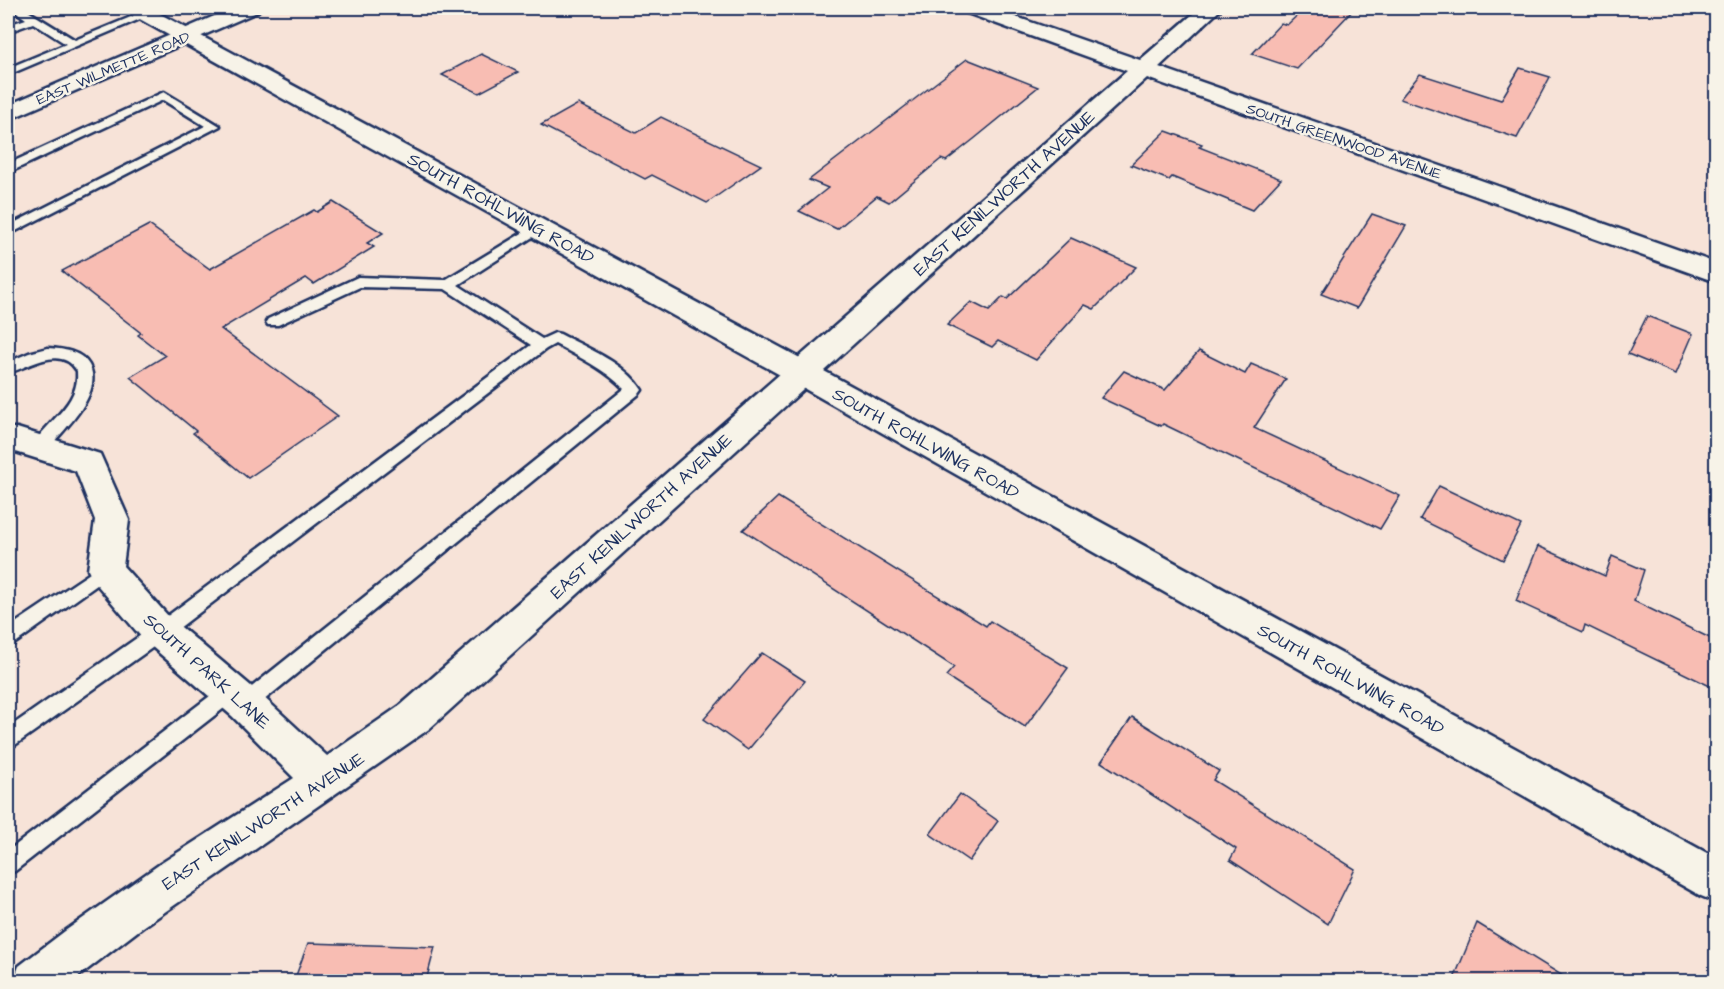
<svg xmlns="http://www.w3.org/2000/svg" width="1724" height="989" font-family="'Architects Daughter',sans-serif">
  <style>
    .building { fill: #f8bdb3; stroke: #1b2f5e; stroke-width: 1.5 }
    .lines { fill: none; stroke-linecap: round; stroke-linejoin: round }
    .service-casing { stroke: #1b2f5e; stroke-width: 5 }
    .minor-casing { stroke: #1b2f5e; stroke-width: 5 }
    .tertiary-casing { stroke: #1b2f5e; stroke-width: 5 }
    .service { fill: #f7f3e8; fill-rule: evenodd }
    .minor { fill: #f7f3e8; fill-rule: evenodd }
    .tertiary { fill: #f7f3e8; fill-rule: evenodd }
    .labels { text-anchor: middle; stroke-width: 5; stroke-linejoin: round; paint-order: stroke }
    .far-street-label { font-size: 15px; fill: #1b2f5e; stroke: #f7f3e8 }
    .street-label { font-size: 18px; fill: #1b2f5e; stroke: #f7f3e8 }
  </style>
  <rect width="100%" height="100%" fill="#f7e3d8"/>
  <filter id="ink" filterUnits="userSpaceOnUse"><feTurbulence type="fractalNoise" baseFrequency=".0167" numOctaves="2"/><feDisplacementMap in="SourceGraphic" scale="12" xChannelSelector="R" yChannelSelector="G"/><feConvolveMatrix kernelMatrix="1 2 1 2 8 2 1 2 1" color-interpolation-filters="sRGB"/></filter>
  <g filter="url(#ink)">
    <!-- building -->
    <g class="building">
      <polygon points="1305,8 1355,8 1297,69 1252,54 1281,23 1287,25"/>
      <polygon points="481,54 518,72 479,93 442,75"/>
      <polygon points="967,59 1038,87 974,139 946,161 941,159 889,202 877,196 837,229 799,211 828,188 809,180"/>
      <polygon points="1520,68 1550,77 1517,138 1400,99 1420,74 1501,100"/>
      <polygon points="578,104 636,133 661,117 761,165 707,203 652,175 645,179 541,125"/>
      <polygon points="1166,131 1202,144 1199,147 1281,179 1252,210 1172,177 1169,180 1131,165"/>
      <polygon points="333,202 383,233 367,243 374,247 314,284 306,278 221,329 338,416 248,478 193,433 196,431 130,377 165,356 138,335 141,333 62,271 149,225 210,269 314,210 317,212"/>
      <polygon points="1372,214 1406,226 1357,308 1321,294"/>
      <polygon points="1071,238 1136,267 1094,309 1085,305 1036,360 998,341 992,347 947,325 971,302 989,311 1003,297 1007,299"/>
      <polygon points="1647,316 1693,334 1676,374 1628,354"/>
      <polygon points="1199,351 1245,374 1251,364 1286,379 1254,428 1400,496 1380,529 1163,424 1161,426 1101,398 1124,371 1165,390"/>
      <polygon points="1439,486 1521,525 1503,560 1420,519"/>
      <polygon points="778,497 986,626 990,621 1068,668 1025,727 946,676 954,667 743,530"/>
      <polygon points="1538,546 1605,576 1612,556 1644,570 1634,601 1716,641 1716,689 1585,625 1583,632 1516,601"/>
      <polygon points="762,653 805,681 748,750 704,719"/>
      <polygon points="1132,717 1219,771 1213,780 1355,869 1328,924 1230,860 1236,849 1101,762"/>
      <polygon points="960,794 998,821 969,861 930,834"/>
      <polygon points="1477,923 1571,981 1453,981"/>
      <polygon points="308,943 435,947 426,981 294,981"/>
    </g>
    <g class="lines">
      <defs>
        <g id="service">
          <polygon points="11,8 23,8 75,40 143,12 151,12 152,14 8,75 8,68 66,44 33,23 8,32 8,25 26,19"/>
          <polygon points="164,92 220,126 8,235 8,226 205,126 163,100 8,173 8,164"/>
          <path d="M537,224l7,4 -2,3 -84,54 84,54 13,-6 5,1c27,14 65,29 82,56l-3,4 -387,316 -7,3 -7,-3 -3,-6 3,-6 386,-309c-19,-20 -45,-32 -69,-45l-9,5 -380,289 -151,107 -7,3v-20l146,-102 377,-281 -86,-56 -85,-2 -82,38h-10l-2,-3 2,-3 90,-42 87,3z"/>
          <path d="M48,348c15,1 33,3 41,17 16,29 -27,66 -43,86h-12l-2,-4c14,-26 48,-42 45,-76 -16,-27 -48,-4 -69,2v-11l21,-9z"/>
          <polygon points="105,563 111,565 114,570 111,575 14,644 8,646 8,628"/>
          <polygon points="230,684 237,686 239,692 237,698 15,871 8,874 8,851 223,686"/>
        </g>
        <g id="minor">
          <polygon points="233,8 261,8 257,12 8,120 8,105"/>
          <polygon points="961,8 990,8 1140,60 1200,8 1222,8 1159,67 1716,263 1716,282 1147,78 429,729 143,927 71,982 13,982 19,966 65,931 160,864 294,778 232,716 143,639 93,580 88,570 95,520 76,471 16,452 8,452 8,428 17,428 100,454 129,520 123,566 169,617 258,692 327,756 401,705 1127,71 964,12"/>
        </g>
        <polygon id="tertiary" points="123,8 149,8 813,365 1716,858 1716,902 1701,896 791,381 127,12"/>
      </defs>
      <!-- service casing -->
      <use href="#service" class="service-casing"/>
      <!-- minor casing -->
      <use href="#minor" class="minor-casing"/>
      <!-- tertiary casing -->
      <use href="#tertiary" class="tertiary-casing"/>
      <!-- service -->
      <use href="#service" class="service"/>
      <!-- minor -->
      <use href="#minor" class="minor"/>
      <!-- tertiary -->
      <use href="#tertiary" class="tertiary"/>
    </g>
  </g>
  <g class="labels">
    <!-- far-street labels -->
    <g class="far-street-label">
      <text transform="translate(113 68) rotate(-23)" y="5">EAST WILMETTE ROAD</text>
      <text transform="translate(1344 141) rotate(19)" y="5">SOUTH GREENWOOD AVENUE</text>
    </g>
    <!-- street labels -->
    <g class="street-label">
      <text transform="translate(1004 193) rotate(-42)" y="6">EAST KENILWORTH AVENUE</text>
      <text transform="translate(501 208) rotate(29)" y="6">SOUTH ROHLWING ROAD</text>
      <text transform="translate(926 443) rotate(29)" y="6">SOUTH ROHLWING ROAD</text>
      <text transform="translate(641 516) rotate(-42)" y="6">EAST KENILWORTH AVENUE</text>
      <text transform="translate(207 671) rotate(42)" y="6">SOUTH PARK LANE</text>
      <text transform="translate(1351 679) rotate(29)" y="6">SOUTH ROHLWING ROAD</text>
      <text transform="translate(263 821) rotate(-33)" y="6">EAST KENILWORTH AVENUE</text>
    </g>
  </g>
  <!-- margin -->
  <rect width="1724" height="989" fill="none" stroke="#f7f3e8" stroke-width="30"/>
  <rect x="15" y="15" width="1694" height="959" fill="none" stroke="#1b2f5e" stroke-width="2" filter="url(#ink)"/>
</svg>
